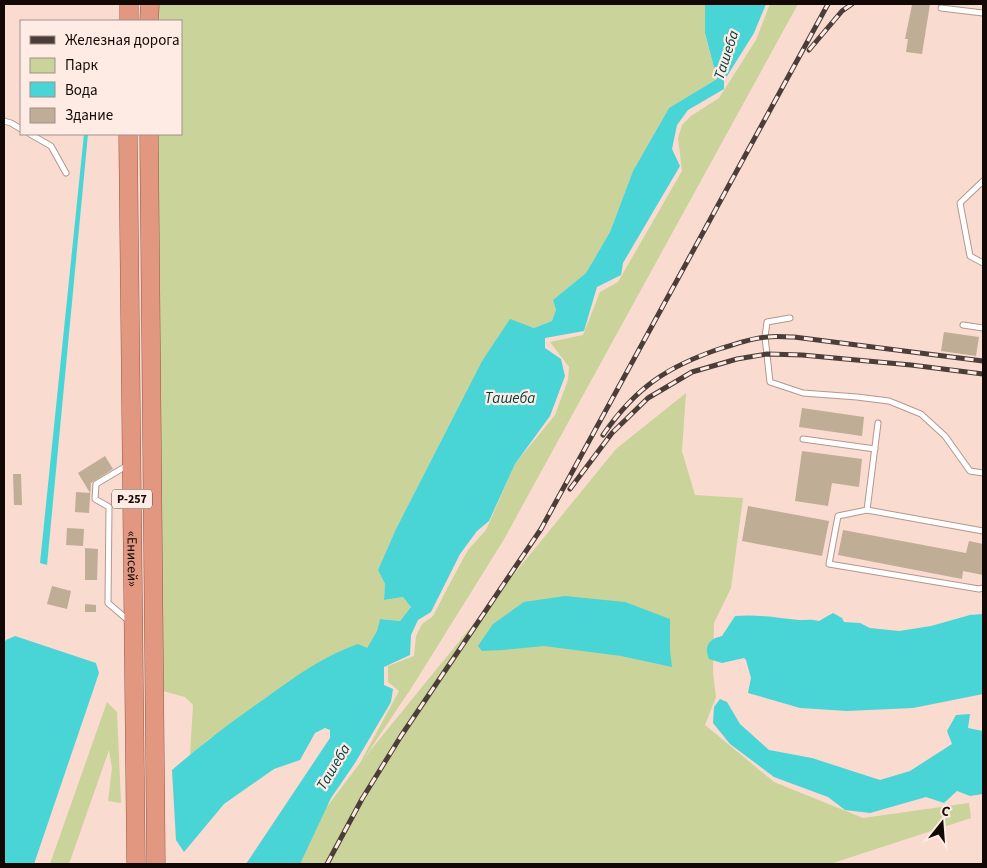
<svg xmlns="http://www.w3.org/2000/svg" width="987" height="868" font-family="'Source Sans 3',sans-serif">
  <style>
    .green { fill: #c9d39a }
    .water { fill: #49d4d6 }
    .building { fill: #bfad96 }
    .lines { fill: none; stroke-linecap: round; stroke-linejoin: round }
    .service-casing { stroke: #b4988d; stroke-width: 7 }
    .trunk-casing { stroke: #955641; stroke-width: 19 }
    .service { stroke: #fff; stroke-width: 5 }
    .trunk { stroke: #e29880; stroke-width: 18 }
    .rail-casing { stroke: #4b3d38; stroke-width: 5 }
    .rail { stroke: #feebe4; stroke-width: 3; stroke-dasharray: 9; stroke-linecap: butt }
    .labels { text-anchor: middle; stroke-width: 4.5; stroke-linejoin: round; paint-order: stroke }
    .shield { fill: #feebe4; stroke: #594d49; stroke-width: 1 }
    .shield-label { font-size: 12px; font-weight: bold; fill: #120906 }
    .street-label { font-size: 14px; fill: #120906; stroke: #feebe4 }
    .water-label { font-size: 15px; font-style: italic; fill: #004142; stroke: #feebe4 }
  </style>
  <rect width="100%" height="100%" fill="#f9dbd0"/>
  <!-- green -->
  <g class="green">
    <polygon points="159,4 705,4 705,34 717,79 669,108 633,171 610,232 586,273 553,300 556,310 552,321 534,328 510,320 482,361 396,529 378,570 385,584 384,600 403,597 411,607 400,621 380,619 377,631 367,648 210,738 190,755 193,705 185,697 163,691 158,134 181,134 181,21 159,21"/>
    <polygon points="770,4 798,4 503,541 412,687 365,757 616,449 686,393 682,451 695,495 743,498 731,588 714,623 713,673 716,697 705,725 774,782 863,818 969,803 971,818 830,864 290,864 326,808 360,763 399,691 388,682 388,666 414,656 416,636 422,624 433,616 448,587 468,550 486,530 515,464 555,415 568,380 569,367 550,342 583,335 600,292 618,282 682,171 678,138 682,125 691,116 719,98 756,40"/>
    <polygon points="107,702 117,712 121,803 108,801 112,768 109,750 69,864 50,864"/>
  </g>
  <!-- water -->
  <g class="water">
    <path d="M705,4h61l-12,29 -30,48v8l-36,21 -11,15 -5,24 8,17 -57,97 -2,12 -24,12 -13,44 -39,7v10l16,11 4,17 -15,40 -35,48 -26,57 -12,10 -17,23 -29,58 -13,8 -7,15 -1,20 -26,12v18l9,4 -2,13 -36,61 -24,35 -31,66h-54l84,-126v-8l-5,-2 -10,5 -15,27 -26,9 -50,35 -40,48 -8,-12 -4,-70c29,-25 59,-48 91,-70 30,-22 60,-44 95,-56l9,4 10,-17 3,-12 20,2 11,-14 -8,-10 -19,3 1,-16 -7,-14 18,-41 86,-168 28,-42 24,9 18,-7 4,-11 -3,-10 33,-27 24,-41 23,-61 36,-63 48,-29 -12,-46z"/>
    <polygon points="84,134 88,134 47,565 40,563"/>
    <polygon points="565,596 625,602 670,619 670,651 672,667 621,656 544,646 503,650 482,651 478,646 493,624 524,602"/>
    <path d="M833,613l9,5 2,4 16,1 10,5 29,3 32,-5 39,-11 13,-1v80l-70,14 -66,3 -47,-3 -52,-15 3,-15 -5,-18 -2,-2 -22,5 -13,-4c-5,-12 -1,-20 13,-23l13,-20c22,-2 43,2 64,4 7,0 12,-1 20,1z"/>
    <polygon points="15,636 96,663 99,673 34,864 4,864 4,643 6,640"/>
    <polygon points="720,699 727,702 740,724 769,750 812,758 880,780 910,771 952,744 947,731 956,715 970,714 968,728 983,731 983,794 970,796 957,791 944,803 926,797 870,813 845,810 828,797 774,777 730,744 713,723 714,707"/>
  </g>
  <!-- building -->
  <g class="building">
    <polygon points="913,4 930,4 922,54 906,52 908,39 905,39 912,5"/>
    <polygon points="944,332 979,337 976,356 941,351"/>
    <polygon points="802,408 864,417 862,436 799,427"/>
    <polygon points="802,451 862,459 859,487 832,483 828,506 795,501"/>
    <polygon points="105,456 113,469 91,483 89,513 75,512 76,492 90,493 78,473"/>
    <polygon points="13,474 21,474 22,505 14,505"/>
    <polygon points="748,506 829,521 822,556 742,541"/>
    <polygon points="67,528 84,529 83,546 66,545"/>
    <polygon points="843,530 966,553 969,541 983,544 983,575 963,571 962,579 838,555"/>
    <polygon points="85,548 98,549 97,580 85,580"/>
    <polygon points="52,586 71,591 67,609 47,604"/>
    <polygon points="85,604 96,605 96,612 85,612"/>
  </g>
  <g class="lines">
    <defs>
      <g id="service">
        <polyline points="941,8 983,13"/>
        <polyline points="4,121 11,123 21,129"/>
        <polyline points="30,134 51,146 66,173"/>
        <polyline points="983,181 960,203 970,256 983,263"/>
        <polyline points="790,318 767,322 765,337 770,382 803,393 857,397 889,401 921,414 945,436 970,471 983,473"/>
        <polyline points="963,325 983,328"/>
        <polyline points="803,439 875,449"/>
        <polyline points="128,465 96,484 95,499 109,507 108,603 129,621"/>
        <polyline points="867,510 878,423"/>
        <polyline points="983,531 867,510 838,516 829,564 979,589 983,588"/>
      </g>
      <g id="trunk">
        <polyline points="129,21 129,4"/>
        <polyline points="149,21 150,4"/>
        <path id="s1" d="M128,134l8,730"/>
        <polyline points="149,134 156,864"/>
      </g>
    </defs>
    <!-- service casing -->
    <use href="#service" class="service-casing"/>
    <!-- trunk casing -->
    <use href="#trunk" class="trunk-casing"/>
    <!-- service -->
    <use href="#service" class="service"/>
    <!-- trunk -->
    <use href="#trunk" class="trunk"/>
    <defs>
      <g id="rail">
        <polyline points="809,50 842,11 852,4"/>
        <path d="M603,435c33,-48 65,-69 119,-87 14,-4 30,-10 45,-11 9,-1 18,0 27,0l189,24"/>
        <polyline points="570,489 612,433 648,398 692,372 737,359 767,354 802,355 911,365 983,374"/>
        <polyline points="327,864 362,799 401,736 541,529 828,4"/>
      </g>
    </defs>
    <!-- rail casing -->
    <use href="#rail" class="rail-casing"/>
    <!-- rail -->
    <use href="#rail" class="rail"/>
  </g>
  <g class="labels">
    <!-- shield labels -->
    <rect class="shield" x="112" y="489.5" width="40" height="19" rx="4"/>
    <g class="shield-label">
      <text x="132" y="503">Р-257</text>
    </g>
    <!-- street labels -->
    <g class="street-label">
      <text dy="5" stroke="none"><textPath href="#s1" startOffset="425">«Енисей»</textPath></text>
    </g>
    <!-- water labels -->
    <g class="water-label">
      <text transform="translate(726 55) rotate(-72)" y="5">Ташеба</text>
      <text x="510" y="403">Ташеба</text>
      <text transform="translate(333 767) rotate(-59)" y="5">Ташеба</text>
    </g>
  </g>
  <!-- border -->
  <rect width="987" height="868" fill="none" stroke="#120906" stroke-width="10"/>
  <!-- legend -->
  <rect x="20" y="20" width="162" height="115" fill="#feebe4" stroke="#a0918b"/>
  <rect x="30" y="36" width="25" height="8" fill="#4b3d38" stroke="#a0918b"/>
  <text x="65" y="45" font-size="15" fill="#120906">Железная дорога</text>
  <rect x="30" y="58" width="25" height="15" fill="#c9d39a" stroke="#a0918b"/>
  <text x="65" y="70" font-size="15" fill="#120906">Парк</text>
  <rect x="30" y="82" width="25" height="15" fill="#49d4d6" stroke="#a0918b"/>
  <text x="65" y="95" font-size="15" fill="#120906">Вода</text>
  <rect x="30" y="108" width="25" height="15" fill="#bfad96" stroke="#a0918b"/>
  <text x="65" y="120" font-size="15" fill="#120906">Здание</text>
  <!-- north arrow -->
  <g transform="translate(942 823) rotate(17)" stroke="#feebe4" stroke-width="4" paint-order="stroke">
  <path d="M0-4L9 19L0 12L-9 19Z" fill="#120906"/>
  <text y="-8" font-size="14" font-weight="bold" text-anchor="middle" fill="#120906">С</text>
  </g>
</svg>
